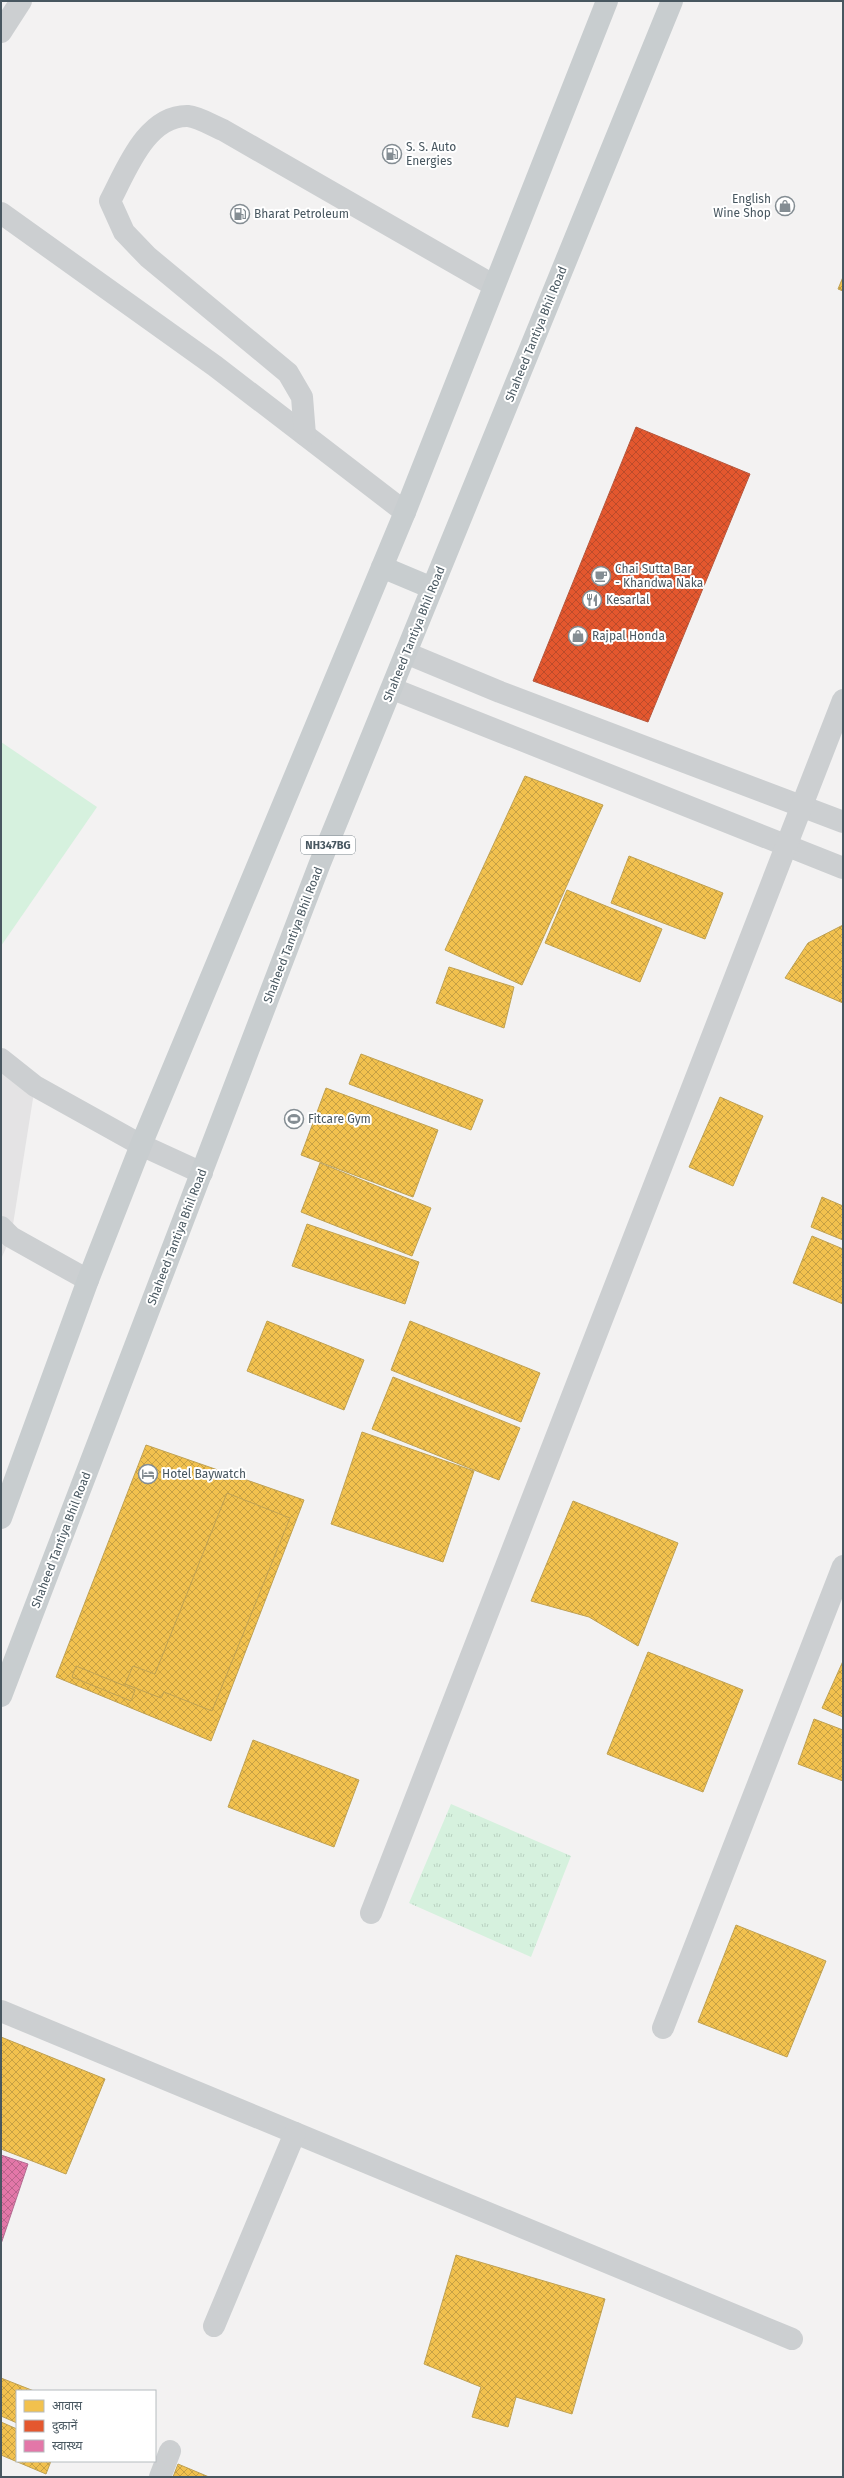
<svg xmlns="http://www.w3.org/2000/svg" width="844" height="2478" font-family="'Fira Sans','Noto Sans Devanagari',sans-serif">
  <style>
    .education { fill: #e4e3e4 }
    .park { fill: url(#park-tufts) }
    .garden { fill: #d6f1de }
    .homes { fill: url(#homes-cross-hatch); stroke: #bfa153 }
    .shops { fill: url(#shops-cross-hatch); stroke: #b5573d }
    .health { fill: url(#health-cross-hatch); stroke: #b46d92 }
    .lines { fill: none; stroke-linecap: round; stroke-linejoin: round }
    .lane { stroke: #cccfd1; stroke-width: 22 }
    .street { stroke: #cccfd1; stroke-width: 22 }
    .primary { stroke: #c8cdcf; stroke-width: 22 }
    .labels { text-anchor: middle; stroke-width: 4; stroke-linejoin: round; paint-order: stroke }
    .shield { fill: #fff; stroke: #7f8990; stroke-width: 1 }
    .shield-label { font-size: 11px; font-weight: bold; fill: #485760 }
    .poi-label { font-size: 12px; fill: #485760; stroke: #fff; text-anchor: start }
    .street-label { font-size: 12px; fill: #485760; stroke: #fff }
  </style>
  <defs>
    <pattern id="park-tufts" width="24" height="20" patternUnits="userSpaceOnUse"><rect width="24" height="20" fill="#d6f1de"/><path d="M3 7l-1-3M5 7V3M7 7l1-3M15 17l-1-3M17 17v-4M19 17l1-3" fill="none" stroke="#b9d1c1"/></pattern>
    <pattern id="homes-cross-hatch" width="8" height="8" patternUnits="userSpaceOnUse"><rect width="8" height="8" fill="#f2c14e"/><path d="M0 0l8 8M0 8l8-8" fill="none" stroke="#c6a044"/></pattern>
    <pattern id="shops-cross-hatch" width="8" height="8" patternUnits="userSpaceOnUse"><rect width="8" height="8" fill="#e4572e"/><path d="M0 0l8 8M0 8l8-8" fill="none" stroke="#bb4b2b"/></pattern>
    <pattern id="health-cross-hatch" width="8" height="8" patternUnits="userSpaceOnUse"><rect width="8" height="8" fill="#e377a8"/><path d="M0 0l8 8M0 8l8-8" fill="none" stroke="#ba648c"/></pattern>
  </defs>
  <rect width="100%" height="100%" fill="#f3f2f2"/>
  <!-- education -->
  <polygon class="education" points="1,1059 35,1086 11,1237 1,1259"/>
  <!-- park -->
  <polygon class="park" points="451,1804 571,1856 531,1957 409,1903"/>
  <!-- garden -->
  <polygon class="garden" points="1,742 97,807 1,946"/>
  <!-- homes -->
  <g class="homes">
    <polygon points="843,277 843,291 838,289"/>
    <polygon points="525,776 603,805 522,985 445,950"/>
    <polygon points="629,856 723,893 705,939 611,903"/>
    <polygon points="567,890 662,929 640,982 545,943"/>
    <polygon points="843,925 843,1003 785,978 808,943"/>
    <polygon points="449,967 514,987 504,1028 436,1003"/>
    <polygon points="361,1054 483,1100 471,1130 349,1084"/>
    <polygon points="326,1088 438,1130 413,1197 301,1155"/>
    <polygon points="720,1097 763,1116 733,1186 689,1167"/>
    <polygon points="320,1163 431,1208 412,1256 301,1212"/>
    <polygon points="822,1197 843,1206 843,1240 811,1227"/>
    <polygon points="307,1224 419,1262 405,1304 292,1266"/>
    <polygon points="812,1236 843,1249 843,1304 793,1283"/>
    <polygon points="267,1321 364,1360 344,1410 247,1371"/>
    <polygon points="410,1321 540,1373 521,1422 391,1370"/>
    <polygon points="393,1377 520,1428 499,1480 372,1429"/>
    <polygon points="362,1432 474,1471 443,1562 331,1524"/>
    <polygon points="146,1445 304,1500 211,1741 56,1677"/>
    <polygon points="227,1493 290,1518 212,1711 164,1692 161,1698 125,1684 133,1666 155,1674"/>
    <polygon points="573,1501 678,1543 638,1646 589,1617 531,1601"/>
    <polygon points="648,1652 743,1690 703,1792 607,1754"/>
    <polygon points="843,1661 843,1717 822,1708"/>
    <polygon points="76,1666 135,1690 131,1701 72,1677"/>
    <polygon points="814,1719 843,1730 843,1781 798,1764"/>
    <polygon points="253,1740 359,1780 334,1847 228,1807"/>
    <polygon points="736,1925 826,1961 787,2057 698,2022"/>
    <polygon points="1,2037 105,2079 66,2174 1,2149"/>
    <polygon points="456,2255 605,2299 572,2414 516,2397 508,2427 472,2417 481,2387 424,2364"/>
    <polygon points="1,2378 34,2391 17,2391 17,2423 1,2416"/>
    <polygon points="1,2422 17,2429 17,2461 51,2461 46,2474 1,2455"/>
    <polygon points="178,2464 209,2477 173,2477"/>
  </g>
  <!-- shops -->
  <polygon class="shops" points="636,427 750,474 648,722 533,681"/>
  <!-- health -->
  <polygon class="health" points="1,2155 28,2164 1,2244"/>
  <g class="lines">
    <!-- lane -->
    <g class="lane">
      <polyline points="1,32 21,1"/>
      <polyline points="1,213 215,366 405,512"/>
      <path d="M305,435l-3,-38 -14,-24 -140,-116 -24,-25 -14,-31c16,-30 36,-86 78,-85 11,1 25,10 35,14l270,155"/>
      <polyline points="1,1227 11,1237 88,1280"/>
      <polyline points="1,2011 792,2339"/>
      <polyline points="214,2326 295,2133"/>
    </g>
    <!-- street -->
    <g class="street">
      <polyline points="406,653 500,692 843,822"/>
      <polyline points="393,689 843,868"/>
      <polyline points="1,1059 35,1086 141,1145 202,1173"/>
      <polyline points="371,1913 843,700"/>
      <polyline points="663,2028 843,1566"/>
      <polyline points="160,2477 170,2451"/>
    </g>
    <!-- primary -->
    <g class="primary">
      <polyline points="382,567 432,588"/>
      <polyline points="1,1518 88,1280 141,1145 405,512 607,1"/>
      <polyline points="1,1696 320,863 672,1"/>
    </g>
  </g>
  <!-- icons -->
  <defs>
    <symbol id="fuel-ring" viewBox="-11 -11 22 22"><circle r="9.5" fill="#fff" stroke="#848d93" stroke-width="1.5"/><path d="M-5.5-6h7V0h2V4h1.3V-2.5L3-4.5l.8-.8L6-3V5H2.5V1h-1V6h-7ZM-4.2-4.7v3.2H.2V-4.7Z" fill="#848d93"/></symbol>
    <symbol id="shop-ring" viewBox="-11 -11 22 22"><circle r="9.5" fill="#fff" stroke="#848d93" stroke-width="1.5"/><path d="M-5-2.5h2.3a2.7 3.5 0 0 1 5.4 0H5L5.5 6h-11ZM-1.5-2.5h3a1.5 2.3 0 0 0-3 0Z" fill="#848d93"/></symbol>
    <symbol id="cafe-ring" viewBox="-11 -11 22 22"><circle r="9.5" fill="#fff" stroke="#848d93" stroke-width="1.5"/><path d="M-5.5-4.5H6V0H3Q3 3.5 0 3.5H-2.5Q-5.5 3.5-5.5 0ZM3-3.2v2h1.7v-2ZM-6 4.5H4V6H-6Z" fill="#848d93"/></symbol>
    <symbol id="restaurant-ring" viewBox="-11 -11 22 22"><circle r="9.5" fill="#fff" stroke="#848d93" stroke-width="1.5"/><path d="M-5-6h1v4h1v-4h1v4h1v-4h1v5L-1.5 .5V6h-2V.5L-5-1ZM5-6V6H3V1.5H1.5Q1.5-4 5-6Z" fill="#848d93"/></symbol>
    <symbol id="stadium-ring" viewBox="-11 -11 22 22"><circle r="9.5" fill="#fff" stroke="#848d93" stroke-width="1.5"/><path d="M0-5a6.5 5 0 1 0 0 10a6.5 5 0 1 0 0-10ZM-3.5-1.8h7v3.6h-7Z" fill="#848d93"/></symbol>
    <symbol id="hotel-ring" viewBox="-11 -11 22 22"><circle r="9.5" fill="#fff" stroke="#848d93" stroke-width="1.5"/><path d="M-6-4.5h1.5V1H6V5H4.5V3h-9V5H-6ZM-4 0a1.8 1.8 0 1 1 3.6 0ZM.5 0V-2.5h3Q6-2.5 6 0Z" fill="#848d93"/></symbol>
  </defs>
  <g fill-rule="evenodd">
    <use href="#fuel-ring" x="381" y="143" width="22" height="22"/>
    <use href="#shop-ring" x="774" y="195" width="22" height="22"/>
    <use href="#fuel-ring" x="229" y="203" width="22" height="22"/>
    <use href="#cafe-ring" x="590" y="565" width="22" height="22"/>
    <use href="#restaurant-ring" x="581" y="589" width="22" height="22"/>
    <use href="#shop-ring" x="567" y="625" width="22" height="22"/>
    <use href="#stadium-ring" x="283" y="1108" width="22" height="22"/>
    <use href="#hotel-ring" x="137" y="1463" width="22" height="22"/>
  </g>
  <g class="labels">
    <!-- shield labels -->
    <rect class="shield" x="301" y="836" width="54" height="18" rx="3"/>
    <g class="shield-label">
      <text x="328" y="849">NH347BG</text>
    </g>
    <!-- poi labels -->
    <g class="poi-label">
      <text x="406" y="151">S. S. Auto<tspan x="406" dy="14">Energies</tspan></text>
      <text x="771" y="203" text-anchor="end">English<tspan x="771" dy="14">Wine Shop</tspan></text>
      <text x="254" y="218">Bharat Petroleum</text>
      <text x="615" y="573">Chai Sutta Bar<tspan x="615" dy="14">- Khandwa Naka</tspan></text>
      <text x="606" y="604">Kesarlal</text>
      <text x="592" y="640">Rajpal Honda</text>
      <text x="308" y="1123">Fitcare Gym</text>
      <text x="162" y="1478">Hotel Baywatch</text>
    </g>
    <!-- street labels -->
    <g class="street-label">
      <text transform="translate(536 334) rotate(-68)" y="4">Shaheed Tantiya Bhil Road</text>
      <text transform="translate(414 634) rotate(-68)" y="4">Shaheed Tantiya Bhil Road</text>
      <text transform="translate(293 935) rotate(-69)" y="4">Shaheed Tantiya Bhil Road</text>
      <text transform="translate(177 1237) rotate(-69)" y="4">Shaheed Tantiya Bhil Road</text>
      <text transform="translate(61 1540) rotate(-69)" y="4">Shaheed Tantiya Bhil Road</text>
    </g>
  </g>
  <!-- border -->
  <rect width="844" height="2478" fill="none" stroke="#485760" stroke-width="4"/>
  <!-- legend -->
  <rect x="16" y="2390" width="140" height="72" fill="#ffffff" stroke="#b6bcbf"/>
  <rect x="24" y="2400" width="20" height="12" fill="#f2c14e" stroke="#b6bcbf"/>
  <text x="52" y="2410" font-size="12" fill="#485760">आवास</text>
  <rect x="24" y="2420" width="20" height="12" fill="#e4572e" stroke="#b6bcbf"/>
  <text x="52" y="2430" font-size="12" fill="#485760">दुकानें</text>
  <rect x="24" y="2440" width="20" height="12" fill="#e377a8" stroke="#b6bcbf"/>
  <text x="52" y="2450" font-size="12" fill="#485760">स्वास्थ्य</text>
</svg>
